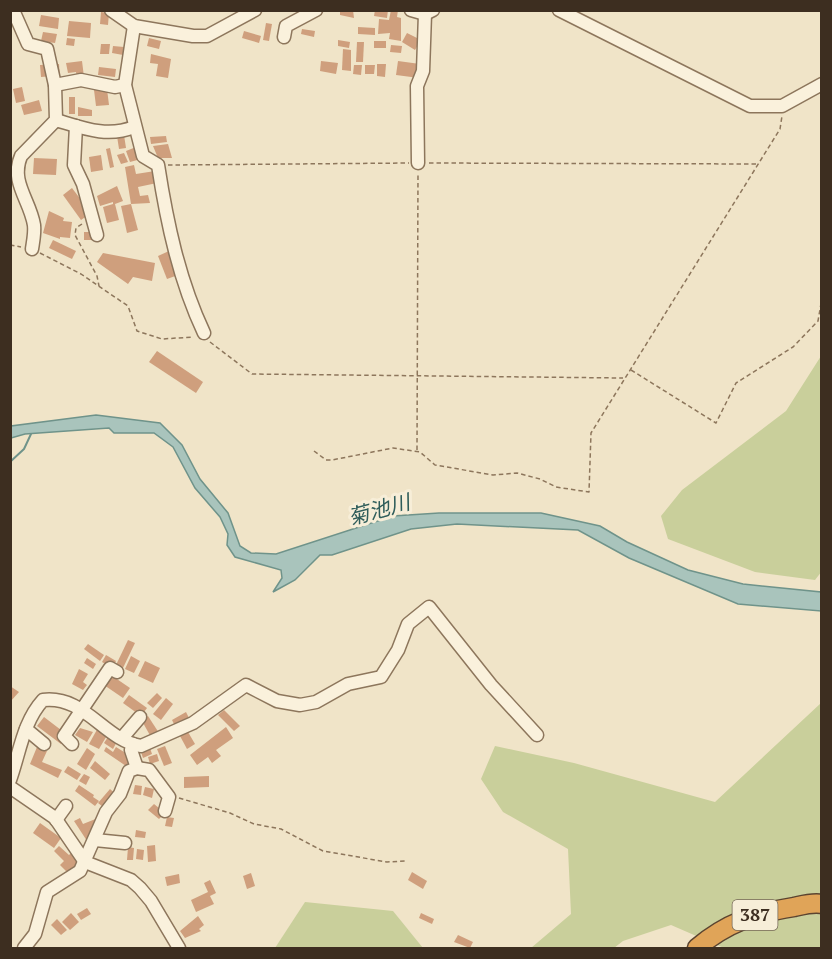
<svg xmlns="http://www.w3.org/2000/svg" width="832" height="959" font-family="'PT Serif','Noto Sans JP',serif">
  <style>
    .green { fill: #c9cf9b }
    .water { fill: #a9c4bc; stroke: #6f938a; stroke-width: 1.5 }
    .lines { fill: none; stroke-linecap: round; stroke-linejoin: round }
    .stream { stroke: #6f938a; stroke-width: 2 }
    .building { fill: #cf9f7d }
    .minor-casing { stroke: #8d765c; stroke-width: 15 }
    .highway-casing { stroke: #5b4430; stroke-width: 21 }
    .path { stroke: #8d765c; stroke-width: 1.5; stroke-dasharray: 4.5 3; stroke-linecap: butt }
    .minor { stroke: #faf1dc; stroke-width: 12 }
    .highway { stroke: #e0a458; stroke-width: 18 }
    .labels { text-anchor: middle; stroke-width: 6; stroke-linejoin: round; paint-order: stroke }
    .shield { fill: #f7eed8; stroke: #756857; stroke-width: 1.5 }
    .shield-label { font-size: 18px; font-weight: bold; fill: #3d2e20 }
    .water-label { font-size: 21px; font-style: italic; fill: #2f5d5a; stroke: #f7eed8 }
  </style>
  <rect width="100%" height="100%" fill="#f0e4c8"/>
  <!-- green -->
  <g class="green">
    <polygon points="821,356 822,571 815,580 755,572 668,539 661,516 682,490 786,411"/>
    <polygon points="821,703 821,948 724,948 671,925 623,941 614,948 531,948 571,914 568,849 503,812 481,779 495,746 574,763 715,802"/>
    <polygon points="305,902 393,911 423,948 275,948"/>
  </g>
  <!-- water -->
  <polygon class="water" points="96,415 160,423 182,445 200,479 228,513 240,546 251,553 276,554 393,516 439,513 541,513 600,526 627,542 688,570 743,584 821,592 821,611 738,604 629,558 578,530 457,524 411,529 332,555 320,555 295,580 273,592 282,578 281,570 235,557 227,545 228,534 220,517 195,488 173,447 154,433 114,433 109,428 25,434 11,438 11,426"/>
  <g class="lines">
    <!-- stream -->
    <polyline class="stream" points="10,462 24,449 31,434"/>
  </g>
  <!-- building -->
  <g class="building">
    <polygon points="340,10 353,10 354,18 340,15"/>
    <polygon points="375,10 388,10 387,18 374,16"/>
    <polygon points="391,10 398,10 397,17 401,18 401,41 389,39 390,33 378,34 379,19 389,20"/>
    <polygon points="101,12 109,13 108,25 100,24"/>
    <polygon points="41,15 59,18 58,29 39,26"/>
    <polygon points="69,21 91,23 90,38 67,36"/>
    <polygon points="266,23 272,24 269,41 263,40"/>
    <polygon points="358,27 375,28 375,35 358,34"/>
    <polygon points="302,29 315,31 314,37 301,34"/>
    <polygon points="244,31 261,36 259,43 242,38"/>
    <polygon points="43,32 57,34 55,43 41,41"/>
    <polygon points="407,33 421,40 415,50 402,42"/>
    <polygon points="67,38 75,39 74,46 66,45"/>
    <polygon points="149,38 161,41 159,49 147,46"/>
    <polygon points="338,40 350,42 349,48 338,46"/>
    <rect x="374" y="41" width="12" height="7"/>
    <polygon points="357,42 364,42 363,62 356,62"/>
    <polygon points="101,44 110,44 109,54 100,54"/>
    <polygon points="391,45 402,46 401,53 390,52"/>
    <polygon points="113,46 124,47 123,55 112,53"/>
    <polygon points="343,49 351,50 351,71 342,70"/>
    <polygon points="151,54 171,59 168,78 156,76 158,64 150,63"/>
    <polygon points="82,61 84,77 77,78 76,72 68,73 66,63"/>
    <polygon points="321,61 338,63 336,74 320,71"/>
    <polygon points="398,61 420,64 419,78 396,75"/>
    <polygon points="59,64 60,79 53,76 41,77 40,65"/>
    <polygon points="377,64 386,64 385,77 377,76"/>
    <polygon points="354,65 362,65 361,75 353,74"/>
    <polygon points="365,65 375,65 374,74 365,74"/>
    <polygon points="99,67 116,69 115,77 98,75"/>
    <polygon points="22,87 25,101 16,103 13,89"/>
    <polygon points="107,89 109,105 96,106 94,90"/>
    <rect x="69" y="97" width="6" height="17"/>
    <polygon points="39,100 42,111 24,115 21,105"/>
    <polygon points="78,107 92,110 92,116 78,116"/>
    <polygon points="124,135 126,148 119,149 117,136"/>
    <polygon points="166,136 167,142 151,144 150,137"/>
    <polygon points="168,144 172,158 158,158 153,146"/>
    <polygon points="136,147 141,159 130,162 126,151"/>
    <polygon points="110,148 114,167 110,168 106,149"/>
    <polygon points="124,153 128,162 121,164 117,155"/>
    <polygon points="101,155 103,170 91,172 89,157"/>
    <polygon points="34,158 57,159 56,175 33,174"/>
    <polygon points="134,165 136,174 155,171 157,183 138,187 140,196 148,195 150,203 131,204 125,167"/>
    <polygon points="117,186 123,201 115,204 119,220 107,223 103,207 113,204 113,202 100,206 97,196"/>
    <polygon points="72,188 91,213 81,220 63,195"/>
    <polygon points="131,204 138,230 127,233 121,206"/>
    <polygon points="49,211 64,218 63,221 72,222 70,238 60,237 60,239 43,233"/>
    <rect x="84" y="232" width="9" height="8"/>
    <polygon points="53,240 76,251 72,259 49,248"/>
    <polygon points="169,251 178,275 167,279 158,256"/>
    <polygon points="103,253 155,263 152,281 133,277 128,284 97,262"/>
    <polygon points="157,351 203,382 196,393 149,362"/>
    <polygon points="128,640 135,643 122,670 115,667"/>
    <polygon points="88,644 104,655 100,661 84,649"/>
    <polygon points="106,655 116,661 112,668 102,662"/>
    <polygon points="131,656 140,661 134,673 125,669"/>
    <polygon points="87,658 96,664 93,669 84,663"/>
    <polygon points="145,661 160,668 153,683 138,676"/>
    <polygon points="79,669 88,674 83,682 87,685 83,690 72,684"/>
    <polygon points="111,675 130,688 123,698 104,685"/>
    <polygon points="10,686 19,692 10,702"/>
    <polygon points="157,693 162,698 153,708 147,703"/>
    <polygon points="129,695 147,708 141,716 123,703"/>
    <polygon points="166,698 173,704 161,720 153,714"/>
    <polygon points="224,710 240,726 234,731 218,715"/>
    <polygon points="186,712 190,720 176,728 172,720"/>
    <polygon points="148,716 159,733 152,739 142,721"/>
    <polygon points="44,717 61,730 78,721 61,744 37,726"/>
    <polygon points="99,726 109,732 99,749 89,744"/>
    <polygon points="226,727 233,738 216,750 221,756 212,763 208,757 197,765 190,755"/>
    <polygon points="80,728 93,732 87,742 75,735"/>
    <polygon points="112,731 120,736 113,749 104,743"/>
    <polygon points="188,732 195,744 187,749 180,736"/>
    <polygon points="165,746 172,763 164,766 157,749"/>
    <polygon points="37,747 47,751 42,762 62,770 58,778 30,764"/>
    <polygon points="106,747 113,752 116,747 132,757 126,766 104,751"/>
    <polygon points="87,748 95,754 86,770 77,764"/>
    <polygon points="150,748 152,754 143,758 141,752"/>
    <polygon points="157,754 159,761 150,764 148,757"/>
    <polygon points="95,761 110,774 105,780 90,768"/>
    <polygon points="68,766 81,774 77,780 64,772"/>
    <polygon points="84,774 90,777 86,785 79,781"/>
    <polygon points="209,776 209,787 184,788 184,777"/>
    <polygon points="79,785 94,795 93,797 99,801 95,806 75,791"/>
    <polygon points="135,785 142,786 141,795 133,794"/>
    <polygon points="145,787 154,789 152,798 143,795"/>
    <polygon points="110,789 118,796 107,810 98,803"/>
    <polygon points="154,804 165,813 159,819 148,810"/>
    <polygon points="167,817 174,818 172,827 165,826"/>
    <polygon points="80,818 83,824 98,818 89,844 74,821"/>
    <polygon points="40,823 61,838 54,848 33,833"/>
    <polygon points="136,830 146,832 145,838 135,837"/>
    <polygon points="155,845 156,861 148,862 147,846"/>
    <polygon points="59,846 69,855 72,852 81,861 69,874 60,865 64,861 54,851"/>
    <polygon points="128,847 134,848 133,860 127,860"/>
    <polygon points="137,849 144,850 143,860 136,859"/>
    <polygon points="412,872 427,881 423,889 408,880"/>
    <polygon points="251,873 255,886 247,889 243,876"/>
    <polygon points="179,874 180,883 167,886 165,877"/>
    <polygon points="210,880 216,893 210,896 214,904 196,912 191,900 208,892 204,883"/>
    <polygon points="87,908 91,914 81,920 77,914"/>
    <polygon points="71,913 79,922 70,930 62,922"/>
    <polygon points="421,913 434,919 432,924 419,918"/>
    <polygon points="198,916 204,925 199,929 201,931 185,938 180,931"/>
    <polygon points="57,919 67,930 61,935 51,925"/>
    <polygon points="458,935 473,942 470,948 454,942"/>
  </g>
  <g class="lines">
    <defs>
      <g id="minor">
        <path d="M13,10l15,34 19,5 8,36 1,35 -35,36c-11,26 9,44 13,69 1,8 -1,17 -2,24"/>
        <polyline points="111,10 134,26 193,36 207,36 255,10"/>
        <polyline points="411,10 425,14 433,10"/>
        <polyline points="559,10 750,106 782,106 822,84"/>
        <path d="M134,26l-9,59 18,71 15,9c9,58 21,115 46,168"/>
        <polyline points="284,37 286,26 316,10"/>
        <polyline points="55,85 81,80 115,87 125,85"/>
        <path d="M56,120c27,8 51,18 78,7"/>
        <polyline points="76,126 74,165 83,184 97,235"/>
        <polyline points="418,163 417,86 423,71 425,14"/>
        <polyline points="26,729 44,744"/>
        <polyline points="122,738 140,717"/>
        <polyline points="72,744 64,736 110,668 117,672"/>
        <polyline points="133,744 131,750 137,768"/>
        <path d="M10,780c10,-28 13,-58 33,-80 42,-5 61,40 98,46l52,-23 53,-38 31,16 23,4 16,-3 32,-18 33,-7 17,-27 10,-26 21,-17 62,78 46,50"/>
        <polyline points="10,787 55,818 85,862 131,880 140,888 151,901 179,948"/>
        <polyline points="56,820 66,806"/>
        <polyline points="95,840 125,843"/>
        <polyline points="24,948 35,934 47,892 80,871 106,812 120,794 129,771 137,768 149,770 169,797 165,811"/>
      </g>
      <path id="highway" d="M697,948c29,-25 59,-35 97,-41 9,-2 19,-5 28,-3"/>
    </defs>
    <!-- minor casing -->
    <use href="#minor" class="minor-casing"/>
    <!-- highway casing -->
    <use href="#highway" class="highway-casing"/>
    <!-- path -->
    <g class="path">
      <polyline points="429,163 757,164"/>
      <polyline points="168,165 409,163"/>
      <polyline points="82,224 76,228 75,235 97,276 99,286"/>
      <polyline points="10,245 21,247"/>
      <polyline points="40,253 81,274 128,306 137,331 162,339 193,337"/>
      <polyline points="210,342 252,374 623,378"/>
      <polyline points="631,370 716,423 736,383 793,347 818,321 822,298"/>
      <polyline points="417,450 418,173"/>
      <polyline points="314,451 326,460 332,460 393,448 420,452 435,465 493,475 517,473 540,479 556,487 589,492 591,433 780,129 782,116"/>
      <polyline points="179,798 230,813 254,824 281,829 323,851 387,862 406,861"/>
    </g>
    <!-- minor -->
    <use href="#minor" class="minor"/>
    <!-- highway -->
    <use href="#highway" class="highway"/>
  </g>
  <g class="labels">
    <!-- shield labels -->
    <rect class="shield" x="732.5" y="900" width="45" height="30" rx="4.5"/>
    <g class="shield-label">
      <text x="755" y="921">387</text>
    </g>
    <!-- water labels -->
    <g class="water-label">
      <text transform="translate(379 510) rotate(-15)" y="7">菊池川</text>
    </g>
  </g>
  <!-- border -->
  <rect width="832" height="959" fill="none" stroke="#3d2e20" stroke-width="24"/>
</svg>
